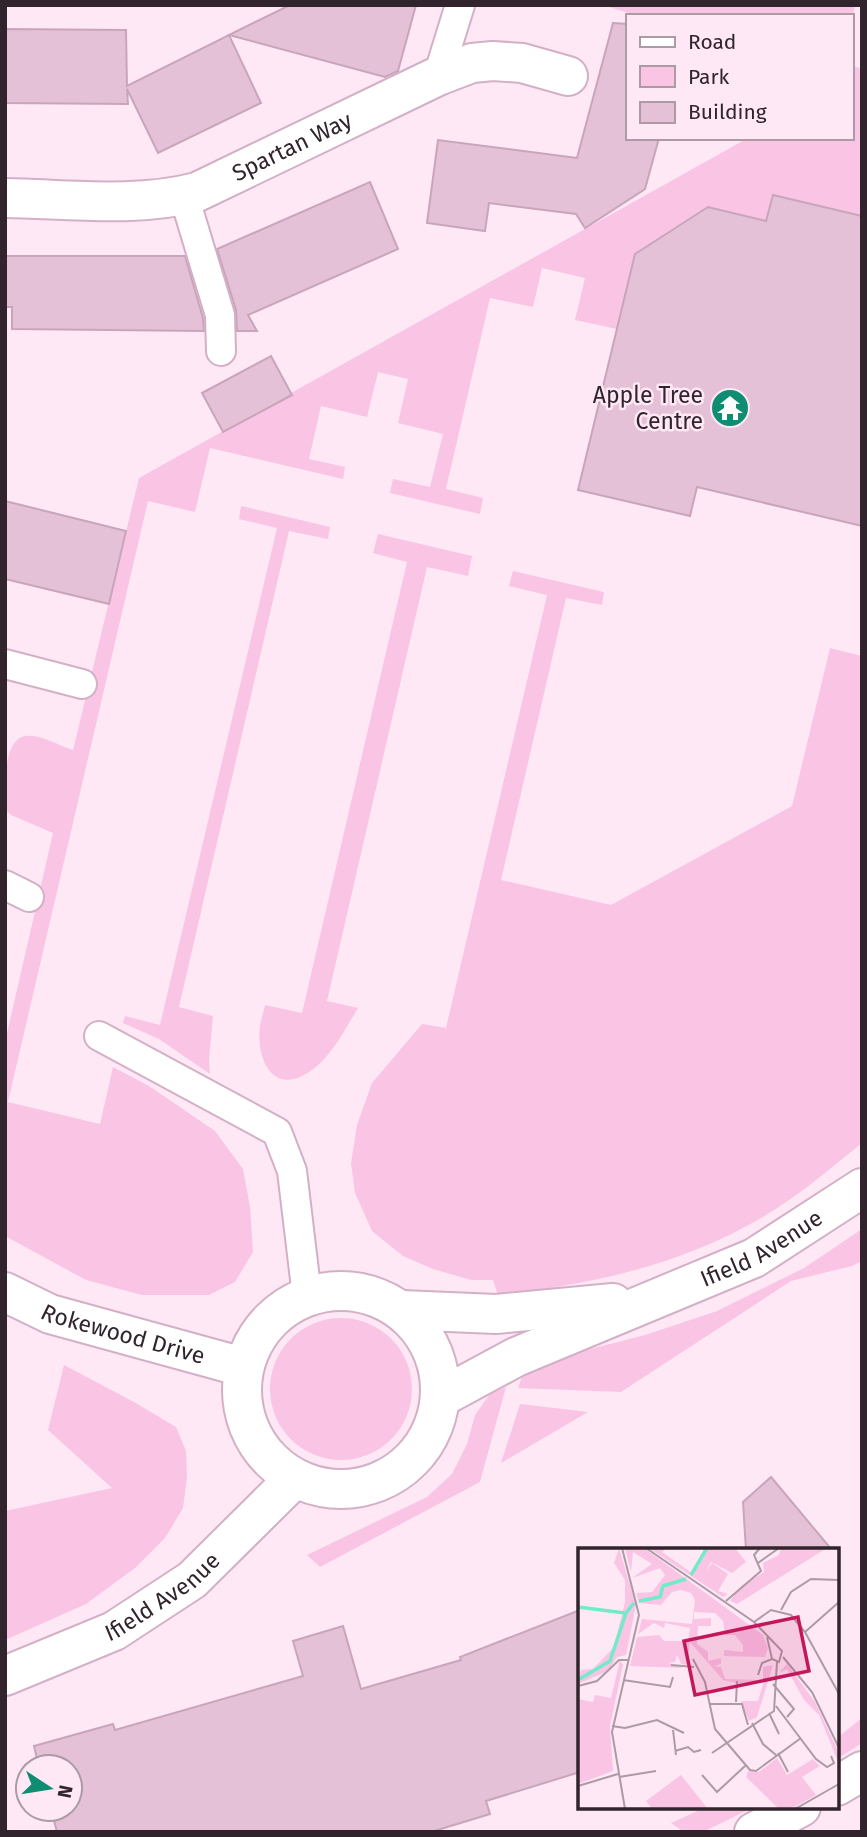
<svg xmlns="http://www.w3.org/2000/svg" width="867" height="1837" font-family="'Fira Sans',sans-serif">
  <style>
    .green { fill: #fac4e5 }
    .building { fill: #e4c1d6; stroke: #c8a5ba; stroke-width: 2 }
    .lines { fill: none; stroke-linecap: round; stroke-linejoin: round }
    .service-casing { stroke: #d3b0c5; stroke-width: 32 }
    .minor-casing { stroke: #d3b0c5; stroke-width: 42 }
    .tertiary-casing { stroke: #d3b0c5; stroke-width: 42 }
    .service { stroke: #fff; stroke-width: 28 }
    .minor { stroke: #fff; stroke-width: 38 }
    .tertiary { stroke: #fff; stroke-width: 38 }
    .labels { text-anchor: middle; stroke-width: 5; stroke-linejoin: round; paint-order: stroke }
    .street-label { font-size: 23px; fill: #31242c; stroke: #fee8f6 }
    .poi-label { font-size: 23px; fill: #31242c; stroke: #fee8f6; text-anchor: end }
    .inset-river { fill: none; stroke: #73ebc9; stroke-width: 3.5 }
    .inset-road { fill: none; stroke: #ac9aa5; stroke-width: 2 }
    .view { fill: #c2185b; fill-opacity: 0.15; stroke: #c2185b; stroke-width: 3.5 }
    .inset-edge { fill: none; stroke: #31242c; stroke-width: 3.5 }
  </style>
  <rect width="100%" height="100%" fill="#fee8f6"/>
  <!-- green -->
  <g class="green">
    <polygon points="602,5 855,5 851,26 851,16 639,16"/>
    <path d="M851,65l11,4v147l-89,-21 -7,26 -58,-14 -73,47 -18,75 -42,-9 10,-42 -43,-10 -9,39 -43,-9 -44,191 37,9 -3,16 -90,-21 3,-14 37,8 13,-53 -45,-11 10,-44 -30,-7 -11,45 -46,-11 -12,53 36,8 -2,12 -133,-31 -15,64 -47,-11 -140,601 92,22 13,-57 36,19 66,45 28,38 7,38 3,45 -18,30 -26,13h-67l-56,-15 -81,-44v-134l3,-1 -3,-3v-56l48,-209 -42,-18 -6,-6c0,-17 -3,-71 21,-73 15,-2 33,10 47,14l66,-272 609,-340h103z"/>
    <polygon points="241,506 330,527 328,539 289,531 179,1007 213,1016 209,1060 210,1074 159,1039 123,1023 125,1016 160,1025 277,528 239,519"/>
    <path d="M378,534l94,22 -4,20 -41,-9 -100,434 31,7c-14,23 -29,54 -54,67 -35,19 -48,-22 -44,-49 1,-7 4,-15 5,-21l37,8 105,-451 -34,-9z"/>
    <path d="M513,571l91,21 -2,13 -36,-7 -65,282 110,25 181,-99 38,-158 32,8v487c-31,25 -65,54 -99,74 -84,49 -170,67 -265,78l-5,-15h-22l-38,-11 -30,-13 -31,-25 -17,-38 -4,-30 6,-38 15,-42 50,-59 24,4 101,-433 -38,-9z"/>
    <polygon points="862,1229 862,1261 852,1266 791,1281 621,1392 518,1388 523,1374 575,1353 645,1335 717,1311 804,1268"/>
    <circle cx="341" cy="1389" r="71"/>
    <polygon points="64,1365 134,1402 176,1427 186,1451 187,1477 183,1508 165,1538 135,1568 86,1604 5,1640 5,1511 112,1488 48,1430"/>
    <polygon points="506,1387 480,1482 320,1567 307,1555 427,1497 452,1474 467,1444 475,1415 490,1394"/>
    <polygon points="520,1404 588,1412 501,1463"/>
    <polygon points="862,1718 862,1743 837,1759 837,1738"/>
    <polygon points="706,1807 754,1807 703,1832 684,1832 671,1823"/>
  </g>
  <!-- building -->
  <g class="building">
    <polygon points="290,5 416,5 398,71 385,77 229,35"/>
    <polygon points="613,23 627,24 627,138 659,138 645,189 585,228 576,214 489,203 485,231 427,223 438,140 577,158"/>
    <polygon points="5,29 126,30 127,86 229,35 261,103 158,153 127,89 128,104 5,103"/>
    <polygon points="370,182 398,249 248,315 257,331 237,331 236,310 217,249"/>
    <polygon points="773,195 862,216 862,526 697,487 690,516 578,490 635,254 708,207 766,221"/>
    <polygon points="5,256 185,256 203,318 204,331 12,329 12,307 5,307"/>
    <polygon points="271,356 292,395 223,432 202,393"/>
    <polygon points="5,501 126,531 109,604 5,579"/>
    <polygon points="771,1477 832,1550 746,1550 743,1502"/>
    <polygon points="580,1610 580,1772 486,1801 490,1814 431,1832 57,1832 51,1809 70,1809 70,1767 39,1767 34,1746 113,1724 115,1730 303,1676 293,1641 343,1626 361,1689 461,1660 460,1657"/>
  </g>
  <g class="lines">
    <defs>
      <g id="service">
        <polyline points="438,76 460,5"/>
        <polyline points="184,196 220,315 221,351"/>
        <polyline points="5,664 82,684"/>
        <polyline points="5,885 29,897"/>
        <polyline points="99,1036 277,1132 292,1171 307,1296"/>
      </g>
      <g id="minor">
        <path id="s1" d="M5,198c63,1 131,10 192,-6l241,-116 34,-13 21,-2 29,2 46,13"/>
        <path id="s2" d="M5,1292l45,22 193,53"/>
        <polyline points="837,1786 862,1771"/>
        <polyline points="754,1832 801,1807"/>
      </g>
      <g id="tertiary">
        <circle cx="341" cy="1390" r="99"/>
        <polyline points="402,1310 496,1314 613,1303"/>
        <path id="s3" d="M440,1398l76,-41 238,-99 108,-70"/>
        <path id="s4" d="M5,1676l109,-45 78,-51 102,-101"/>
      </g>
    </defs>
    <!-- service casing -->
    <use href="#service" class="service-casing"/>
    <!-- minor casing -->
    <use href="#minor" class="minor-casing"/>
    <!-- tertiary casing -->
    <use href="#tertiary" class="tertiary-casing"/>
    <!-- service -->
    <use href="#service" class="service"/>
    <!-- minor -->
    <use href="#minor" class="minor"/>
    <!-- tertiary -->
    <use href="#tertiary" class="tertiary"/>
  </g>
  <!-- icons -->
  <defs>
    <symbol id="temple-disc" viewBox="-11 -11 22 22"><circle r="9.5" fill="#0e8d72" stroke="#fee8f6"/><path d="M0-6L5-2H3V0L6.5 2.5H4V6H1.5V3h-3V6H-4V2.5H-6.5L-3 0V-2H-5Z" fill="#fff"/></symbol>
  </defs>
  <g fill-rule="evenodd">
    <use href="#temple-disc" x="708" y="386" width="44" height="44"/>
  </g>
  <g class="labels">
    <!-- street labels -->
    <g class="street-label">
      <text dy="8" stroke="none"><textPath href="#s1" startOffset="298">Spartan Way</textPath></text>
      <text dy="8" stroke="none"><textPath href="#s3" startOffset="355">Ifield Avenue</textPath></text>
      <text dy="8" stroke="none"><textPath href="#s2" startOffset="126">Rokewood Drive</textPath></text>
      <text dy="8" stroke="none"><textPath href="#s4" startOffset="177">Ifield Avenue</textPath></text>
    </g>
    <!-- poi labels -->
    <g class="poi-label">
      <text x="703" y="403">Apple Tree<tspan x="703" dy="26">Centre</tspan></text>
    </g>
  </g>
  <!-- overview -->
  <g transform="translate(578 1548)">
    <rect width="261" height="261" fill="#fee8f6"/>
    <path d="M41,0l17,57 -10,50 -9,2 -9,14 -30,13 3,-14 12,-1 21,-22 11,-45v-22l-11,-17zM47,0h19l119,87 5,13 -3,9 -41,-1v-6l19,2v-7l-8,-10h-10l-2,-14 -8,-8 -21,-1v7l17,-1v8h-13l-1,18 11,8v9l13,-3v6l-7,2 7,1 4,12 38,1v-13l10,-2 -16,52 -8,4 -8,-20h17l6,-20 -19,4 -22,-5 -33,-38 -3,23 -6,-1 -4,-9 -2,7 -6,1 14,5 -53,-2 7,-29 22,-2 5,6h24l2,-13 -25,-5 -1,5 -10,-5 -16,11 4,-15 50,5 3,-24 -4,-7 -10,-3 -9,2 -11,13 -22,-2 -3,-10 16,-1 13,-17 -5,-7 -28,10 20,-14 -19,-12 -2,20zM71,0h18l-5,4 30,21 15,-25h28l11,14 -14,11 -21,-11 -5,9 6,-8 16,11 -10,17 10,3 -5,3zM203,0h46l-90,56 -7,-3 11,-15 23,-14 -1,-9 16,-8zM42,112l3,5 -13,61 3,45 -35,13v-85l15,3 2,-7 16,3zM209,116l28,38 24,51v11l-20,-49 -15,-15 -17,-31 -8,4zM199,210l10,17 26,-16 7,7 -18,11 14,18 -25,14h-12l-33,-32 2,-6 11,1zM103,227l27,34h-56l-6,-8z" fill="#fac4e5"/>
    <path class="inset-river" d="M113,27l16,-27M61,53l21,-4 3,-11 23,-7M0,59l47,6M0,132l32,-19 16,-48 8,-10"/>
    <path class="inset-road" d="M44,0l17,67 -27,117 13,77M68,0l108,74 28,29 -3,11 -7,-3 -5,-22M180,15l21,-15M148,53l35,-30 -7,-16 6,-7M203,62l10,-18 20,-13 28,1M176,74l17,-12 20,5 14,17 34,62M227,84l34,-30M205,109l29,35 27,56M115,111l12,23 10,47 35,41 6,1 45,-33M93,117l23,2M180,127l4,-12 10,-4M45,132l47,7 3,-10M195,136l21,25 -7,8M0,138l19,-5 22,-21h9M158,154l1,-21M132,156h32l6,21M198,158l40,53 11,8 7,-4 -3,-7M191,165l10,21M174,175l11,21 13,11M34,178l13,2 32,-8 27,13M95,182l3,25M97,203l13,-4 6,5 7,-2M134,205l62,-42 3,-49M200,205l10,19M124,227l15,17 28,-26M41,229l37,-6M0,238l40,-12M217,261l44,-25"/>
    <path class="view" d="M220,69l11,54 -114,24 -11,-54z"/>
    <rect width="261" height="261" class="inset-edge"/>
  </g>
  <!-- border -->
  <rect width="867" height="1837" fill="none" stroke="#31242c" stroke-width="14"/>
  <!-- legend -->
  <rect x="626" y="14" width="228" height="126" fill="#fee8f6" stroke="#ac9aa5" stroke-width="2"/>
  <rect x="640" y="37" width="35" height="10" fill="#ffffff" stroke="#ac9aa5" stroke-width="2"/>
  <text x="688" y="49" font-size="21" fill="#31242c">Road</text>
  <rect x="640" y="66" width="35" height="21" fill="#fac4e5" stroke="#ac9aa5" stroke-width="2"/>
  <text x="688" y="84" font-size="21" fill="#31242c">Park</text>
  <rect x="640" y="102" width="35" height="21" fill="#e4c1d6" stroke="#ac9aa5" stroke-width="2"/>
  <text x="688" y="119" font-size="21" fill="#31242c">Building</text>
  <!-- north arrow -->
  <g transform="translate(49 1788) rotate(102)"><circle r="33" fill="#fee8f6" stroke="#ac9aa5" stroke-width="2"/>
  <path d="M0-5L12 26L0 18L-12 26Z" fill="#0e8d72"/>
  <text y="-10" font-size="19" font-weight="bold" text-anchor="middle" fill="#31242c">N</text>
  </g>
</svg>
